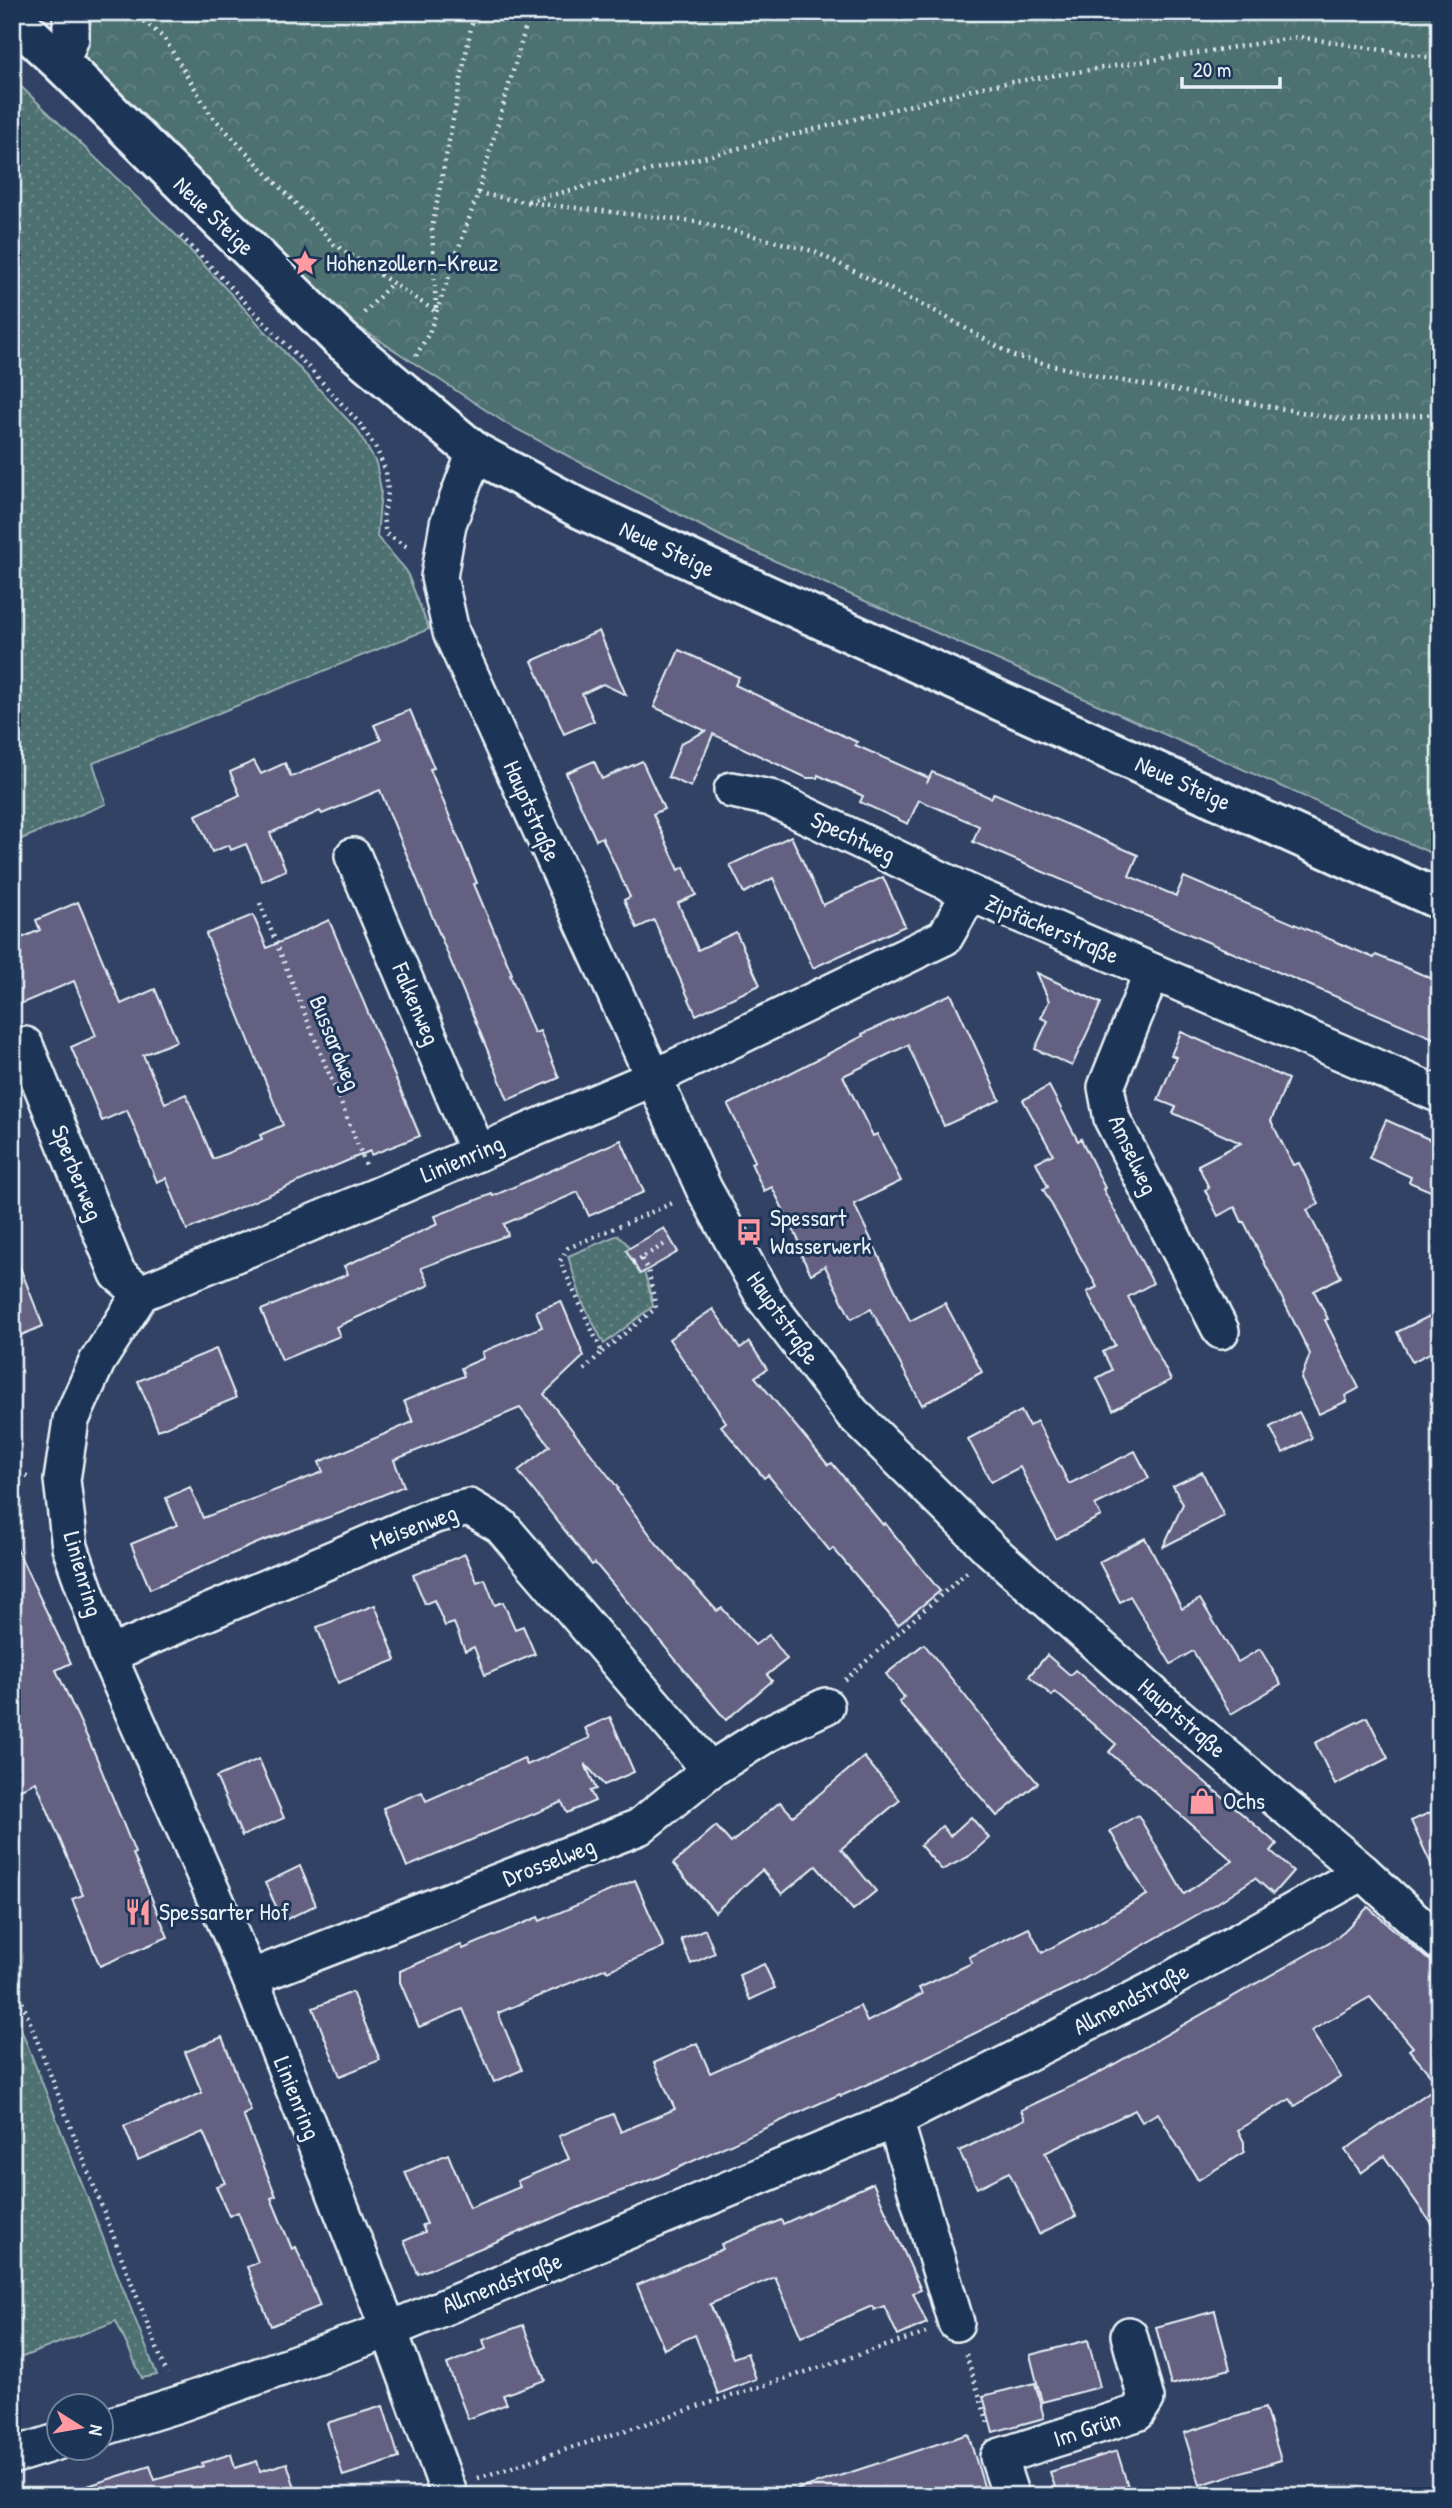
<svg xmlns="http://www.w3.org/2000/svg" width="1452" height="2508" font-family="'Patrick Hand',sans-serif">
  <style>
    .green { fill: url(#green-dots); stroke: #9ab0b4; stroke-width: 2 }
    .forest { fill: url(#forest-crowns); stroke: #9ab0b4; stroke-width: 2 }
    .building { fill: #636182; stroke: #e8f1f8; stroke-width: 2 }
    .lines { fill: none; stroke-linecap: round; stroke-linejoin: round }
    .minor-casing { stroke: #e8f1f8; stroke-width: 40 }
    .major-casing { stroke: #e8f1f8; stroke-width: 44 }
    .path { stroke: #e8f1f8; stroke-width: 4.5; stroke-dasharray: 2 5; stroke-linecap: butt }
    .minor { stroke: #1d3557; stroke-width: 35 }
    .major { stroke: #1d3557; stroke-width: 38 }
    .labels { text-anchor: middle; stroke-width: 6; stroke-linejoin: round; paint-order: stroke }
    .street-label { font-size: 24px; fill: #e8f1f8; stroke: #1d3557 }
    .poi-label { font-size: 24px; fill: #e8f1f8; stroke: #1d3557; text-anchor: start }
  </style>
  <defs>
    <pattern id="green-dots" width="8" height="8" patternUnits="userSpaceOnUse" patternTransform="scale(1.75)"><rect width="8" height="8" fill="#4d6f70"/><path d="M2 2h.1M6 6h.1" fill="none" stroke="#678485" stroke-width="1.8" stroke-linecap="round"/></pattern>
    <pattern id="forest-crowns" width="20" height="18" patternUnits="userSpaceOnUse" patternTransform="scale(1.75)"><rect width="20" height="18" fill="#4d6f70"/><path d="M2 6a3 3 0 1 1 6 0M12 15a3 3 0 1 1 6 0" fill="none" stroke="#678485"/></pattern>
  </defs>
  <rect width="100%" height="100%" fill="#324264"/>
  <filter id="ink" filterUnits="userSpaceOnUse"><feTurbulence type="fractalNoise" baseFrequency=".0143" numOctaves="2"/><feDisplacementMap in="SourceGraphic" scale="14" xChannelSelector="R" yChannelSelector="G"/><feConvolveMatrix kernelMatrix="1 2 1 2 8 2 1 2 1" color-interpolation-filters="sRGB"/></filter>
  <g filter="url(#ink)">
    <!-- green -->
    <g class="green">
      <polygon points="12,78 175,234 358,431 376,463 381,490 377,537 406,570 429,629 93,763 106,804 12,843"/>
      <path d="M618,1235c24,22 28,39 35,71l-49,38 -22,-43 -14,-45z"/>
      <polygon points="12,2006 157,2375 142,2378 116,2321 12,2361"/>
    </g>
    <!-- forest -->
    <polygon class="forest" points="86,12 1440,12 1440,857 728,540 507,424 321,302 79,70 90,26"/>
    <!-- building -->
    <g class="building">
      <polygon points="599,631 626,695 603,684 582,694 594,721 564,734 532,661"/>
      <polygon points="679,650 739,677 735,685 857,742 855,745 929,778 927,783 932,772 991,798 994,793 1138,855 1129,876 1176,896 1184,877 1374,958 1376,955 1440,982 1440,1041 973,842 979,826 919,800 908,824 860,802 863,796 818,775 817,778 807,778 713,734 691,787 668,777 681,743 706,731 654,707"/>
      <polygon points="410,710 434,768 430,769 477,883 474,884 512,974 510,975 534,1033 540,1031 559,1078 508,1100 380,790 322,814 320,811 270,833 286,870 262,881 246,844 231,850 229,845 212,852 196,815 240,795 230,772 254,761 261,774 285,763 291,777 381,740 374,725"/>
      <polygon points="594,761 602,779 642,761 664,809 653,814 679,870 684,867 696,895 678,903 698,950 736,932 760,985 696,1015 654,920 637,928 624,900 630,897 602,837 596,840 566,773"/>
      <polygon points="791,836 823,905 883,877 905,926 813,968 773,878 744,893 730,865"/>
      <polygon points="78,902 121,1004 155,989 177,1041 143,1055 165,1103 186,1094 213,1159 262,1139 260,1135 283,1125 206,934 253,915 267,948 329,920 420,1136 371,1155 370,1151 187,1230 166,1178 157,1182 127,1110 102,1121 71,1047 96,1036 74,981 18,1005 12,991 12,942 40,930 36,920"/>
      <polygon points="1037,973 1101,1003 1072,1066 1035,1049 1048,1021 1041,1018 1049,1001"/>
      <polygon points="951,994 1000,1100 944,1126 908,1045 843,1076 873,1136 877,1134 901,1181 854,1204 910,1321 945,1303 982,1372 922,1405 871,1309 851,1319 825,1266 811,1274 798,1249 802,1247 772,1187 764,1191 751,1163 755,1161 728,1105 863,1036 862,1034"/>
      <polygon points="1181,1032 1288,1079 1271,1121 1293,1165 1299,1163 1319,1204 1307,1210 1341,1277 1314,1291 1328,1319 1325,1320 1359,1388 1345,1396 1347,1401 1319,1414 1301,1379 1310,1354 1244,1222 1242,1222 1235,1207 1218,1216 1205,1190 1209,1188 1198,1165 1241,1143 1173,1113 1176,1107 1158,1100 1176,1057 1171,1055"/>
      <polygon points="1049,1086 1078,1141 1081,1139 1105,1188 1103,1189 1153,1283 1128,1297 1171,1380 1113,1410 1097,1378 1112,1370 1103,1352 1115,1345 1087,1292 1097,1287 1043,1189 1048,1187 1036,1162 1053,1154 1023,1100"/>
      <polygon points="1386,1120 1440,1144 1440,1195 1409,1182 1411,1177 1369,1158"/>
      <polygon points="621,1140 644,1192 589,1216 578,1192 504,1224 508,1235 421,1268 429,1285 336,1327 340,1336 282,1360 261,1310 348,1274 344,1266 438,1224 435,1216 492,1194 493,1196"/>
      <polygon points="664,1228 678,1252 640,1274 626,1250"/>
      <polygon points="14,1252 43,1326 12,1339 12,1253"/>
      <polygon points="561,1301 584,1356 544,1394 618,1488 617,1490 657,1544 717,1611 722,1608 755,1645 769,1635 787,1659 767,1675 772,1681 726,1720 595,1563 592,1565 518,1471 550,1446 520,1408 394,1460 404,1486 340,1513 260,1542 150,1589 131,1544 177,1525 166,1498 190,1487 203,1518 323,1472 319,1462 413,1422 404,1401 464,1376 461,1368 484,1358 482,1352 542,1327 536,1311"/>
      <polygon points="713,1309 740,1348 749,1342 767,1369 755,1377 828,1465 832,1463 883,1525 885,1523 940,1591 898,1625 833,1548 830,1551 768,1475 764,1478 721,1426 726,1422 669,1339"/>
      <polygon points="1440,1311 1440,1348 1412,1362 1397,1332"/>
      <polygon points="216,1349 236,1398 158,1430 138,1381"/>
      <polygon points="1021,1411 1029,1426 1037,1421 1069,1484 1135,1451 1149,1478 1095,1505 1101,1516 1056,1539 1020,1467 991,1482 968,1439"/>
      <polygon points="1299,1412 1312,1438 1283,1453 1270,1427"/>
      <polygon points="1202,1472 1224,1516 1163,1547 1183,1504 1173,1486"/>
      <polygon points="1145,1538 1182,1609 1200,1599 1238,1662 1260,1649 1281,1684 1231,1714 1193,1651 1171,1664 1130,1596 1120,1602 1099,1562"/>
      <polygon points="12,1539 71,1663 56,1670 95,1754 135,1853 133,1854 168,1937 100,1966 72,1899 83,1895 36,1782 12,1793"/>
      <polygon points="465,1554 477,1582 485,1579 495,1605 503,1602 515,1629 523,1626 535,1654 485,1675 474,1647 465,1651 454,1623 445,1626 434,1600 425,1604 413,1575"/>
      <polygon points="375,1605 396,1660 338,1683 317,1627"/>
      <polygon points="924,1644 993,1731 1038,1783 997,1816 899,1702 904,1697 886,1674"/>
      <polygon points="1047,1655 1070,1675 1075,1670 1277,1844 1271,1851 1293,1871 1273,1894 1255,1878 1216,1904 1075,1984 906,2067 841,2096 840,2094 658,2177 587,2204 418,2274 404,2241 425,2232 422,2225 427,2224 405,2172 448,2154 470,2208 520,2187 517,2181 569,2159 559,2136 613,2114 621,2132 675,2109 654,2063 697,2043 710,2073 860,2006 867,2022 922,1994 919,1988 972,1963 969,1957 1029,1928 1042,1953 1147,1895 1110,1831 1138,1815 1184,1894 1233,1861 1109,1752 1116,1744 1055,1692 1052,1696 1029,1676"/>
      <polygon points="610,1717 634,1772 604,1785 585,1764 596,1789 590,1791 595,1801 567,1813 562,1802 407,1867 383,1808 422,1792 426,1801 524,1758 527,1765 590,1738 585,1728"/>
      <polygon points="1367,1717 1388,1758 1335,1785 1315,1743"/>
      <polygon points="864,1757 900,1800 841,1849 876,1891 853,1910 816,1866 782,1894 762,1870 715,1912 673,1864 716,1826 731,1843 780,1802 793,1816"/>
      <polygon points="259,1759 284,1818 242,1836 216,1777"/>
      <polygon points="1440,1808 1440,1883 1411,1821"/>
      <polygon points="971,1817 989,1838 968,1857 942,1870 920,1845 942,1826 950,1836"/>
      <polygon points="300,1866 316,1905 283,1921 265,1883"/>
      <polygon points="635,1880 664,1947 607,1971 606,1968 498,2013 522,2070 494,2082 463,2009 419,2027 400,1982 400,1971 461,1945 463,1949 538,1917 540,1921"/>
      <polygon points="1368,1907 1426,1958 1440,1966 1440,2236 1384,2156 1361,2173 1345,2150 1439,2085 1409,2050 1413,2047 1370,1997 1311,2031 1341,2077 1295,2106 1290,2099 1238,2130 1244,2142 1244,2152 1198,2180 1158,2113 1142,2122 1135,2110 1045,2153 1076,2216 1039,2234 1009,2172 977,2188 959,2151 1025,2119 1021,2110 1095,2075 1338,1937"/>
      <polygon points="705,1929 715,1953 691,1964 681,1939"/>
      <polygon points="764,1964 775,1988 750,2000 739,1975"/>
      <polygon points="352,1992 380,2060 340,2076 313,2008"/>
      <polygon points="222,2037 251,2111 243,2115 276,2196 271,2198 292,2249 296,2247 320,2306 271,2326 247,2267 258,2262 238,2212 229,2216 216,2186 225,2183 203,2132 138,2160 124,2126 202,2093 185,2052"/>
      <polygon points="873,2183 921,2290 913,2293 927,2323 898,2336 884,2306 874,2310 872,2306 801,2337 775,2277 710,2304 733,2358 747,2353 756,2379 718,2394 695,2335 664,2349 637,2285 723,2249 721,2244 781,2220 783,2224"/>
      <polygon points="1215,2311 1230,2369 1171,2385 1156,2327"/>
      <polygon points="523,2325 545,2380 503,2395 507,2404 468,2419 447,2364 486,2349 483,2340"/>
      <polygon points="1088,2340 1100,2387 1042,2402 1030,2355"/>
      <polygon points="1035,2383 1044,2418 993,2432 983,2396"/>
      <polygon points="383,2406 399,2458 343,2476 327,2423"/>
      <polygon points="1265,2408 1281,2460 1200,2485 1184,2433"/>
      <polygon points="968,2434 987,2496 797,2496 796,2490"/>
      <polygon points="1117,2451 1131,2496 1058,2496 1050,2472"/>
      <polygon points="231,2454 235,2468 257,2461 260,2471 287,2463 295,2488 271,2496 76,2496 75,2490 150,2466 155,2480 203,2466 202,2463"/>
    </g>
    <g class="lines">
      <defs>
        <g id="minor">
          <polyline points="61,63 71,38 71,12"/>
          <polyline points="475,452 448,524 439,577 451,632 704,1189 765,1299 852,1413 992,1551 1178,1716 1363,1872 1440,1943"/>
          <polyline points="732,790 770,798 970,893"/>
          <polyline points="353,856 478,1153"/>
          <polyline points="1152,972 1106,1087 1112,1119 1221,1331"/>
          <polyline points="25,1045 118,1274 141,1293"/>
          <polyline points="108,1655 435,1515 469,1507 501,1526 710,1770"/>
          <polyline points="250,1978 639,1827 710,1770 767,1734 826,1706"/>
          <polyline points="895,2120 956,2323"/>
          <polyline points="102,2428 179,2404 389,2330 895,2120 1150,1991 1363,1872"/>
          <polyline points="12,2456 60,2441"/>
          <polyline points="450,2496 389,2330 250,1978 108,1655 70,1547 62,1480 71,1420 97,1362 141,1293 379,1195 653,1078 945,937 970,893 1440,1095"/>
          <polyline points="1011,2496 998,2457 1137,2413 1146,2399 1129,2335"/>
        </g>
        <polyline id="major" points="12,18 61,63 340,339 475,452 579,508 712,570 1440,900"/>
      </defs>
      <!-- minor casing -->
      <use href="#minor" class="minor-casing"/>
      <!-- major casing -->
      <use href="#major" class="major-casing"/>
      <!-- path -->
      <g class="path">
        <polyline points="133,12 164,38 211,115 334,244 436,312"/>
        <polyline points="478,193 524,202 698,222 813,251 939,313 1014,356 1106,378 1347,420 1440,414"/>
        <polyline points="528,201 987,86 1299,37 1440,59"/>
        <polyline points="181,236 310,369 360,424 377,450 386,472 388,493 383,518 386,534 409,548"/>
        <polyline points="436,308 432,228 474,12"/>
        <polyline points="364,313 391,284"/>
        <polyline points="416,356 429,333 478,193 530,12"/>
        <polyline points="260,903 366,1165"/>
        <polyline points="633,1262 641,1258"/>
        <polyline points="602,1352 656,1308 648,1270 641,1258 665,1244"/>
        <polyline points="584,1370 602,1352 560,1261 568,1248 675,1202"/>
        <polyline points="12,1474 29,1476"/>
        <polyline points="845,1680 967,1572"/>
        <polyline points="12,1976 167,2374"/>
        <polyline points="966,2354 989,2426"/>
        <polyline points="478,2478 926,2333"/>
      </g>
      <!-- minor -->
      <use href="#minor" class="minor"/>
      <!-- major -->
      <use href="#major" class="major"/>
    </g>
  </g>
  <!-- icons -->
  <defs>
    <symbol id="sight-bare" viewBox="-9 -9 18 18"><path d="M0-6L1.8-2.2L6-1.7L2.9 1.2L3.7 5.4L0 3.3L-3.7 5.4L-2.9 1.2L-6-1.7L-1.8-2.2Z" fill="#ff9aa2" stroke="#1d3557" stroke-width="2.5" paint-order="stroke"/></symbol>
    <symbol id="bus-bare" viewBox="-9 -9 18 18"><path d="M-5-6H5V4H4V6H2V4H-2V6H-4V4H-5ZM-3.5-4V0h7V-4ZM-3.5 1.2v1.5H-2V1.2ZM2 1.2v1.5H3.5V1.2Z" fill="#ff9aa2" stroke="#1d3557" stroke-width="2.5" paint-order="stroke"/></symbol>
    <symbol id="shop-bare" viewBox="-9 -9 18 18"><path d="M-5-2.5h2.3a2.7 3.5 0 0 1 5.4 0H5L5.5 6h-11ZM-1.5-2.5h3a1.5 2.3 0 0 0-3 0Z" fill="#ff9aa2" stroke="#1d3557" stroke-width="2.5" paint-order="stroke"/></symbol>
    <symbol id="restaurant-bare" viewBox="-9 -9 18 18"><path d="M-5-6h1v4h1v-4h1v4h1v-4h1v5L-1.5 .5V6h-2V.5L-5-1ZM5-6V6H3V1.5H1.5Q1.5-4 5-6Z" fill="#ff9aa2" stroke="#1d3557" stroke-width="2.5" paint-order="stroke"/></symbol>
  </defs>
  <g fill-rule="evenodd">
    <use href="#sight-bare" x="286" y="244" width="38" height="38"/>
    <use href="#bus-bare" x="730" y="1213" width="38" height="38"/>
    <use href="#shop-bare" x="1183" y="1782" width="38" height="38"/>
    <use href="#restaurant-bare" x="119" y="1893" width="38" height="38"/>
  </g>
  <g class="labels">
    <!-- street labels -->
    <g class="street-label">
      <text transform="translate(214 216) rotate(44)" y="8">Neue Steige</text>
      <text transform="translate(667 549) rotate(25)" y="8">Neue Steige</text>
      <text transform="translate(1183 783) rotate(24)" y="8">Neue Steige</text>
      <text transform="translate(532 811) rotate(66)" y="8">Hauptstraße</text>
      <text transform="translate(853 837) rotate(25)" y="8">Spechtweg</text>
      <text transform="translate(1052 929) rotate(23)" y="8">Zipfäckerstraße</text>
      <text transform="translate(416 1004) rotate(67)" y="8">Falkenweg</text>
      <text transform="translate(335 1043) rotate(68)" y="8">Bussardweg</text>
      <text transform="translate(1133 1155) rotate(65)" y="8">Amselweg</text>
      <text transform="translate(462 1159) rotate(-23)" y="8">Linienring</text>
      <text transform="translate(77 1173) rotate(68)" y="8">Sperberweg</text>
      <text transform="translate(783 1318) rotate(55)" y="8">Hauptstraße</text>
      <text transform="translate(414 1527) rotate(-20)" y="8">Meisenweg</text>
      <text transform="translate(83 1574) rotate(74)" y="8">Linienring</text>
      <text transform="translate(1182 1718) rotate(41)" y="8">Hauptstraße</text>
      <text transform="translate(549 1862) rotate(-21)" y="8">Drosselweg</text>
      <text transform="translate(1131 1999) rotate(-28)" y="8">Allmendstraße</text>
      <text transform="translate(297 2098) rotate(68)" y="8">Linienring</text>
      <text transform="translate(502 2283) rotate(-22)" y="8">Allmendstraße</text>
      <text transform="translate(1087 2429) rotate(-18)" y="8">Im Grün</text>
    </g>
    <!-- poi labels -->
    <g class="poi-label">
      <text x="326" y="271">Hohenzollern-Kreuz</text>
      <text x="770" y="1226">Spessart<tspan x="770" dy="28">Wasserwerk</tspan></text>
      <text x="1223" y="1809">Ochs</text>
      <text x="159" y="1920">Spessarter Hof</text>
    </g>
  </g>
  <!-- margin -->
  <rect width="1452" height="2508" fill="none" stroke="#1d3557" stroke-width="42"/>
  <rect x="21" y="21" width="1410" height="2466" fill="none" stroke="#e8f1f8" stroke-width="2.5" filter="url(#ink)"/>
  <!-- north arrow -->
  <g transform="translate(80 2427) rotate(101)"><circle r="33" fill="#1d3557" stroke="#6e8097" stroke-width="2"/>
  <path d="M0-5L12 26L0 18L-12 26Z" fill="#ff9aa2"/>
  <text y="-10" font-size="19" font-weight="bold" text-anchor="middle" fill="#e8f1f8">N</text>
  </g>
  <!-- scale -->
  <path d="M1182 77v10h98v-10" fill="none" stroke="#e8f1f8" stroke-width="3.5"/>
  <text x="1193" y="77" font-size="21" fill="#e8f1f8" stroke="#1d3557" stroke-width="5" paint-order="stroke">20 m</text>
</svg>
